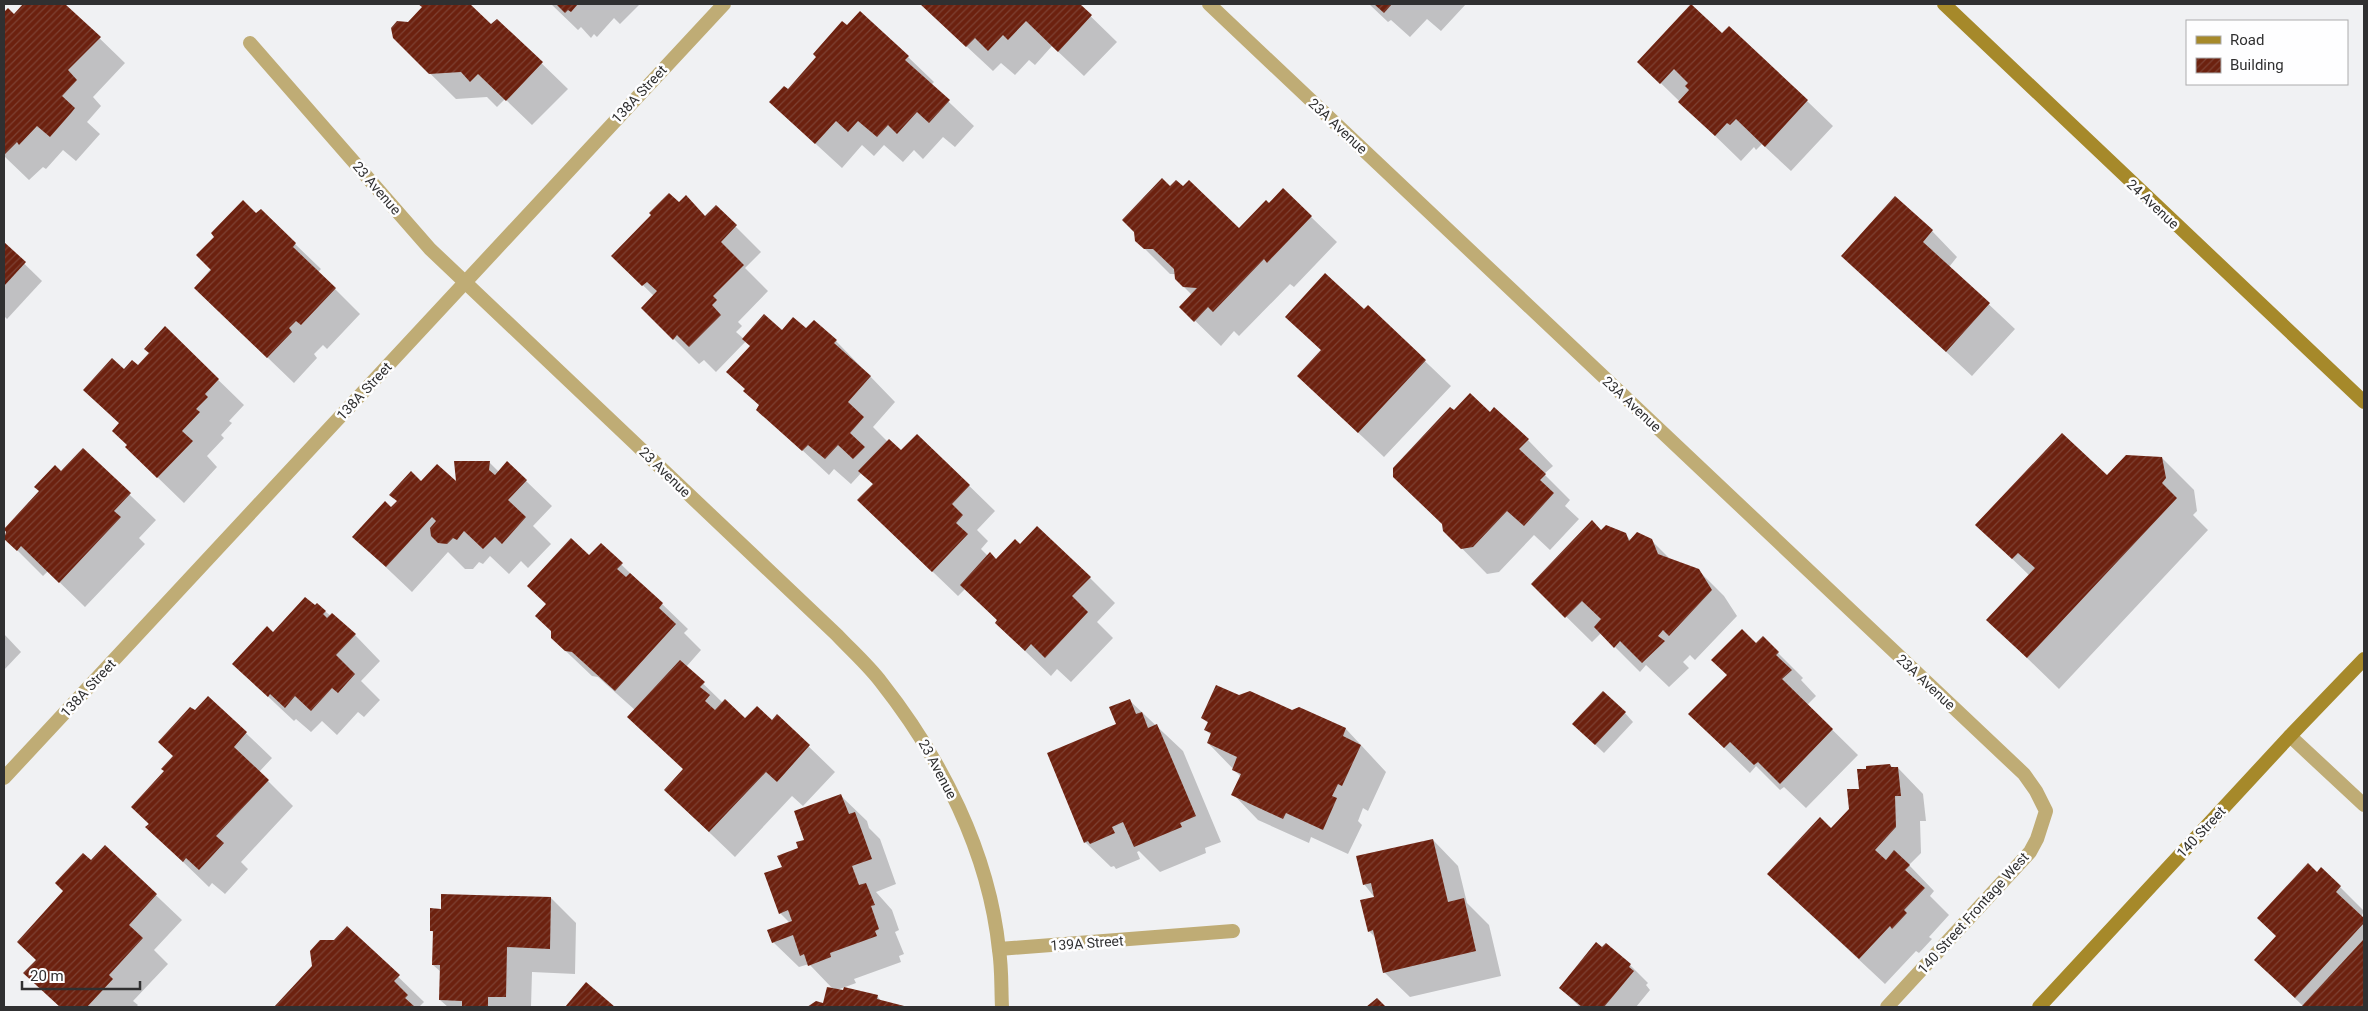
<svg xmlns="http://www.w3.org/2000/svg" width="2368" height="1011" font-family="Roboto,sans-serif">
  <style>
    .shadow { fill: #0003 }
    .building { fill: url(#building-hatch) }
    .lines { fill: none; stroke-linecap: round; stroke-linejoin: round }
    .service { stroke: #bfac75; stroke-width: 14 }
    .minor { stroke: #bfac75; stroke-width: 14 }
    .secondary { stroke: #a6892a; stroke-width: 14 }
    .labels { text-anchor: middle; stroke-width: 5; stroke-linejoin: round; paint-order: stroke }
    .street-label { font-size: 14px; fill: #303031; stroke: #fefeff }
  </style>
  <defs>
    <pattern id="building-hatch" width="6" height="6" patternUnits="userSpaceOnUse" patternTransform="scale(1.25)"><rect width="6" height="6" fill="#6c210f"/><path d="M-1 1l2-2M0 6l6-6M5 7l2-2" fill="none" stroke="#7d4133"/></pattern>
  </defs>
  <rect width="100%" height="100%" fill="#f0f1f3"/>
  <!-- shadow -->
  <g class="shadow">
    <polygon points="24,4 64,4 125,63 93,97 101,106 87,122 100,134 76,161 63,150 46,169 43,167 29,180 4,156 4,14 8,10 14,16"/>
    <polygon points="419,4 468,4 491,26 497,20 568,89 532,125 505,99 497,107 487,97 456,99 394,38 423,8"/>
    <polygon points="551,4 640,4 620,24 614,18 597,37 594,34 591,38 581,27 578,30"/>
    <polygon points="921,4 1078,4 1117,42 1084,76 1052,46 1035,65 1029,60 1015,75 1001,63 993,71"/>
    <polygon points="1369,4 1466,4 1441,31 1427,19 1410,37 1391,20 1388,22"/>
    <polygon points="1722,35 1807,101 1833,126 1791,171 1762,144 1756,150 1754,147 1741,161 1639,62"/>
    <polygon points="908,57 934,82 931,85 974,126 955,147 943,137 923,159 914,150 903,162 884,145 874,156 862,145 842,168 770,102 788,91"/>
    <polygon points="1170,188 1239,230 1283,190 1337,242 1294,287 1290,284 1239,336 1234,331 1221,346 1181,307 1192,295 1176,279 1176,274 1170,274 1136,240"/>
    <polygon points="679,204 706,217 716,207 761,252 745,268 768,291 738,322 742,326 736,332 744,339 782,331 806,330 836,341 895,402 873,427 888,442 901,452 917,435 995,511 977,530 988,541 981,549 988,556 997,560 1020,545 1090,578 1115,603 1097,622 1113,638 1071,682 1057,669 1051,676 996,623 998,621 965,589 958,596 884,525 874,485 862,472 851,484 834,469 829,475 758,409 760,406 745,391 752,346 746,341 716,372 704,360 699,364 643,308 654,296 613,256"/>
    <polygon points="256,214 295,244 321,269 318,272 360,314 327,349 323,345 314,354 317,358 294,383 195,288"/>
    <polygon points="1932,231 1957,257 1949,267 2015,329 1972,376 1843,256"/>
    <polygon points="4,244 42,281 7,319 4,316"/>
    <polygon points="1368,307 1451,386 1384,457 1298,376 1322,351 1287,317 1364,311"/>
    <polygon points="165,328 244,405 229,421 232,423 221,435 224,438 207,456 217,467 184,503 152,472 120,424 84,390 124,371 138,367 151,354"/>
    <polygon points="1454,412 1490,414 1528,440 1553,466 1544,474 1570,500 1565,506 1579,519 1550,550 1534,535 1499,572 1487,574 1444,530"/>
    <polygon points="83,450 156,520 139,538 145,544 85,607 48,571 43,576 4,537"/>
    <polygon points="2162,458 2194,490 2197,511 2193,515 2208,530 2059,689 1988,620 2030,576 1977,525"/>
    <polygon points="489,462 499,472 526,481 552,506 533,526 551,544 528,568 521,561 509,574 490,556 483,564 479,562 473,569 465,569 448,552 412,592 354,537 421,483 458,485"/>
    <polygon points="1602,531 1625,534 1631,541 1651,540 1671,560 1698,570 1724,596 1737,616 1695,660 1690,655 1683,662 1689,668 1669,687 1646,665 1640,672 1601,633 1592,642 1533,584"/>
    <polygon points="601,545 688,629 684,633 701,650 686,667 723,703 745,720 772,722 777,716 835,772 803,806 792,796 735,857 665,790 684,770 635,710 598,677 592,676 552,638 589,557"/>
    <polygon points="317,605 355,635 380,661 361,681 380,700 364,717 358,712 337,735 322,721 311,732 296,719 294,721 260,689 273,634"/>
    <polygon points="4,634 21,652 4,670"/>
    <polygon points="1763,638 1803,678 1801,680 1816,696 1807,705 1858,755 1806,808 1784,787 1780,790 1756,766 1750,773 1716,740 1756,645"/>
    <polygon points="208,697 272,758 259,772 293,806 241,862 248,869 225,894 212,883 209,887 147,827 166,772 195,712"/>
    <polygon points="1239,697 1292,711 1299,708 1346,729 1386,772 1368,811 1363,808 1358,821 1362,825 1348,854 1311,837 1309,843 1258,820 1233,794 1241,777 1208,743 1211,735 1206,730 1208,723 1203,718"/>
    <polygon points="1130,701 1183,751 1221,842 1205,848 1206,853 1160,872 1139,851 1137,852 1140,859 1116,869 1114,866 1111,867 1085,842 1117,725"/>
    <polygon points="1625,713 1633,722 1604,753 1583,733"/>
    <polygon points="1890,765 1893,768 1898,768 1923,794 1926,821 1920,821 1921,853 1909,865 1934,891 1930,896 1949,915 1929,937 1932,939 1919,953 1916,951 1885,984 1794,899 1831,829 1850,809 1867,771"/>
    <polygon points="841,796 867,821 869,828 880,839 896,884 876,892 892,910 899,930 895,932 904,954 899,956 901,962 854,979 856,983 837,990 877,996 882,1002 905,1007 810,1007 817,1002 824,1004 833,989 809,964 799,967 773,942 790,923 780,913 783,868"/>
    <polygon points="1433,840 1458,866 1467,903 1489,925 1501,976 1410,997 1384,972 1376,938 1369,931 1375,898 1364,884"/>
    <polygon points="105,847 182,920 154,950 168,964 133,1001 138,1005 136,1007 60,1007 25,973 37,960 65,892"/>
    <polygon points="2317,873 2340,887 2364,911 2361,917 2364,920 2364,1007 2304,1007 2256,960 2277,937"/>
    <polygon points="551,898 576,923 575,974 532,972 531,1007 448,1007 440,1000 441,972 433,965 434,933 431,930 442,910"/>
    <polygon points="347,927 424,1002 419,1007 276,1007"/>
    <polygon points="1630,965 1648,983 1646,985 1650,990 1636,1007 1580,1007 1560,988"/>
  </g>
  <!-- building -->
  <g class="building">
    <polygon points="23,4 65,4 101,37 68,70 77,80 62,96 75,108 71,113 50,137 37,126 19,145 17,142 4,155 4,12 8,8 14,14"/>
    <polygon points="418,4 470,4 491,24 497,19 543,62 506,101 478,74 470,82 461,72 429,74 393,38 391,28 397,21 408,22 422,7"/>
    <polygon points="556,4 578,4 571,12 568,10 565,13"/>
    <polygon points="920,4 1080,4 1092,15 1058,52 1026,21 1008,40 1003,35 988,51 975,38 966,47"/>
    <polygon points="1374,4 1392,4 1384,13"/>
    <polygon points="1691,4 1722,33 1729,26 1808,100 1765,147 1736,119 1730,125 1727,123 1715,136 1678,102 1689,90 1685,86 1688,83 1674,69 1660,84 1637,62"/>
    <polygon points="860,11 909,56 905,60 950,100 929,123 917,112 897,134 888,125 877,137 858,121 848,132 836,121 815,144 769,102 784,86 788,89 816,57 813,54 842,21 847,25"/>
    <polygon points="1162,178 1170,186 1176,180 1183,186 1189,180 1239,228 1266,200 1269,203 1283,188 1312,216 1267,263 1264,259 1213,312 1208,307 1194,322 1179,307 1197,288 1183,287 1175,279 1174,269 1153,249 1144,249 1135,241 1134,232 1122,220"/>
    <polygon points="669,193 679,202 686,195 705,216 716,205 737,225 721,242 744,265 713,296 717,300 712,305 721,315 689,347 677,335 673,340 641,308 657,291 647,282 642,286 611,256 651,215 649,213"/>
    <polygon points="1895,196 1933,230 1923,242 1990,303 1946,352 1841,256"/>
    <polygon points="243,200 256,213 261,209 296,243 293,247 336,288 301,325 296,321 289,328 292,332 267,358 194,288 211,270 196,255 214,237 211,233"/>
    <polygon points="4,242 26,262 4,286"/>
    <polygon points="1325,273 1364,309 1368,305 1426,360 1358,433 1297,376 1321,350 1285,317"/>
    <polygon points="764,314 782,330 793,317 806,328 814,320 837,340 834,343 871,376 848,402 864,417 850,433 865,447 853,459 838,445 825,459 808,445 802,451 756,410 759,405 743,391 745,389 726,372 750,346 742,339"/>
    <polygon points="165,326 219,379 205,394 208,397 196,409 200,412 182,431 193,441 157,478 125,447 127,445 112,431 119,423 83,390 112,358 124,369 132,360 138,365 149,353 144,349"/>
    <polygon points="1470,393 1490,412 1494,407 1529,439 1519,449 1546,474 1540,480 1554,493 1524,526 1507,511 1473,547 1461,549 1443,531 1442,524 1393,477 1393,468 1450,407 1454,410"/>
    <polygon points="2062,433 2107,475 2126,455 2162,457 2166,478 2162,483 2177,498 2027,658 1986,620 2035,568 2018,553 2012,559 1975,525"/>
    <polygon points="917,434 970,485 952,504 963,515 956,523 968,534 932,572 857,500 873,484 858,471 889,439 901,450"/>
    <polygon points="83,448 131,493 114,511 121,517 59,583 21,546 17,551 4,539 6,532 4,529 39,491 34,487 55,465 61,471"/>
    <polygon points="454,461 490,461 489,470 495,475 507,461 527,480 508,500 526,517 502,544 495,537 483,549 464,531 457,540 453,538 447,544 438,543 431,536 430,528 436,521 432,517 386,567 352,537 385,501 391,507 397,501 389,495 411,471 421,481 437,464 456,481"/>
    <polygon points="1592,520 1601,530 1606,525 1626,533 1629,541 1637,532 1652,539 1658,554 1699,569 1712,590 1669,636 1663,630 1658,636 1665,641 1642,663 1620,641 1614,648 1594,627 1601,619 1582,601 1565,618 1531,584"/>
    <polygon points="1037,526 1091,577 1072,596 1088,612 1045,658 1031,644 1025,651 995,623 997,620 960,585 990,552 996,559 1015,539 1020,544"/>
    <polygon points="571,538 589,555 601,543 623,563 617,569 626,577 630,573 663,603 659,608 676,624 615,691 572,652 565,651 551,638 551,631 535,616 546,604 527,586"/>
    <polygon points="305,597 315,605 317,603 326,611 323,614 327,618 332,613 356,634 336,655 355,674 338,693 332,688 311,711 295,696 285,708 270,694 268,697 232,664 267,626 273,632"/>
    <polygon points="1742,629 1756,643 1763,636 1779,652 1776,655 1792,670 1782,679 1833,729 1780,784 1758,762 1754,765 1730,742 1724,748 1688,714 1727,675 1711,660"/>
    <polygon points="680,660 705,682 700,687 710,695 705,701 715,710 725,699 745,718 757,706 772,720 777,714 810,745 777,782 766,772 709,832 664,790 683,769 627,717"/>
    <polygon points="1216,685 1239,695 1250,691 1292,710 1299,707 1346,728 1343,736 1361,745 1342,786 1338,784 1332,796 1337,798 1323,830 1286,813 1283,819 1231,795 1241,774 1232,770 1237,757 1207,743 1211,733 1204,730 1208,722 1201,718"/>
    <polygon points="1603,691 1626,712 1595,745 1572,724"/>
    <polygon points="208,696 247,732 234,747 269,780 216,836 224,843 199,870 186,858 183,862 145,827 149,824 131,807 164,771 161,769 173,756 158,742 190,707 195,710"/>
    <polygon points="1130,699 1136,714 1142,712 1148,728 1157,724 1196,816 1180,823 1182,827 1134,847 1123,822 1112,827 1115,833 1090,844 1088,841 1084,843 1047,753 1116,724 1109,707"/>
    <polygon points="1890,764 1891,767 1898,767 1901,796 1895,796 1896,827 1875,850 1886,860 1894,850 1910,865 1905,870 1925,888 1904,910 1907,913 1892,929 1890,926 1859,959 1767,874 1820,817 1831,828 1849,809 1847,789 1859,789 1857,769 1866,769 1866,766"/>
    <polygon points="841,794 849,814 855,812 872,859 852,866 859,885 866,883 875,905 871,906 879,929 875,931 877,936 830,953 831,957 808,966 804,954 800,956 793,935 772,943 767,930 792,921 788,910 779,914 764,873 782,867 777,856 798,848 796,842 804,840 794,811"/>
    <polygon points="1433,839 1448,902 1464,898 1476,951 1383,973 1373,930 1368,932 1360,900 1374,897 1371,883 1363,885 1356,856"/>
    <polygon points="105,845 157,894 129,925 143,938 109,975 113,979 87,1007 60,1007 23,973 36,960 17,942 63,891 55,883 83,853 91,860"/>
    <polygon points="2308,863 2317,872 2321,867 2341,886 2336,892 2364,918 2364,923 2295,998 2254,960 2276,936 2257,918"/>
    <polygon points="441,894 551,897 550,949 507,947 506,997 488,997 488,1007 462,1006 462,1001 439,1000 440,965 432,965 433,931 430,931 430,908 441,909"/>
    <polygon points="347,926 400,975 394,981 408,995 405,998 415,1007 274,1007 312,966 310,951 320,940 334,940"/>
    <polygon points="2364,939 2364,1007 2304,1007 2302,1006"/>
    <polygon points="1596,942 1602,947 1606,943 1631,964 1629,967 1634,971 1604,1007 1582,1007 1559,988"/>
    <polygon points="586,982 615,1007 565,1007"/>
    <polygon points="827,987 843,990 844,987 878,995 877,999 908,1007 807,1007 816,1001 823,1003"/>
    <polygon points="1377,998 1386,1007 1366,1007"/>
  </g>
  <g class="lines">
    <!-- service -->
    <polyline class="service" points="2290,736 2364,805"/>
    <!-- minor -->
    <g class="minor">
      <polyline points="1209,4 2024,774 2036,791 2046,811 2037,839 2030,852 1887,1007"/>
      <path d="M250,43l180,206 407,386c14,15 31,30 44,47 60,76 108,170 118,268 3,19 2,38 3,57"/>
      <polyline points="4,778 724,4"/>
      <polyline points="999,949 1233,931"/>
    </g>
    <!-- secondary -->
    <g class="secondary">
      <polyline points="1944,4 2364,402"/>
      <polyline points="2039,1007 2290,736 2364,659"/>
    </g>
  </g>
  <g class="labels">
    <!-- street labels -->
    <g class="street-label">
      <text transform="translate(639 94) rotate(-47)" y="5">138A Street</text>
      <text transform="translate(1338 126) rotate(43)" y="5">23A Avenue</text>
      <text transform="translate(377 188) rotate(49)" y="5">23 Avenue</text>
      <text transform="translate(2153 204) rotate(43)" y="5">24 Avenue</text>
      <text transform="translate(364 391) rotate(-47)" y="5">138A Street</text>
      <text transform="translate(1632 404) rotate(43)" y="5">23A Avenue</text>
      <text transform="translate(665 472) rotate(44)" y="5">23 Avenue</text>
      <text transform="translate(1926 682) rotate(43)" y="5">23A Avenue</text>
      <text transform="translate(88 688) rotate(-47)" y="5">138A Street</text>
      <text transform="translate(938 769) rotate(62)" y="5">23 Avenue</text>
      <text transform="translate(2201 832) rotate(-47)" y="5">140 Street</text>
      <text transform="translate(1973 913) rotate(-48)" y="5">140 Street Frontage West</text>
      <text transform="translate(1087 943) rotate(-4)" y="5">139A Street</text>
    </g>
  </g>
  <!-- border -->
  <rect width="2368" height="1011" fill="none" stroke="#303031" stroke-width="10"/>
  <!-- legend -->
  <rect x="2186" y="20" width="162" height="65" fill="#fefeff" stroke="#acacad"/>
  <rect x="2196" y="36" width="25" height="8" fill="#a6892a" stroke="#acacad"/>
  <text x="2230" y="45" font-size="15" fill="#303031">Road</text>
  <rect x="2196" y="58" width="25" height="15" fill="url(#building-hatch)" stroke="#acacad"/>
  <text x="2230" y="70" font-size="15" fill="#303031">Building</text>
  <!-- scale -->
  <path d="M22 981v8h118v-8" fill="none" stroke="#303031" stroke-width="2.5"/>
  <text x="30" y="981" font-size="15" fill="#303031" stroke="#fefeff" stroke-width="4" paint-order="stroke">20 m</text>
</svg>
